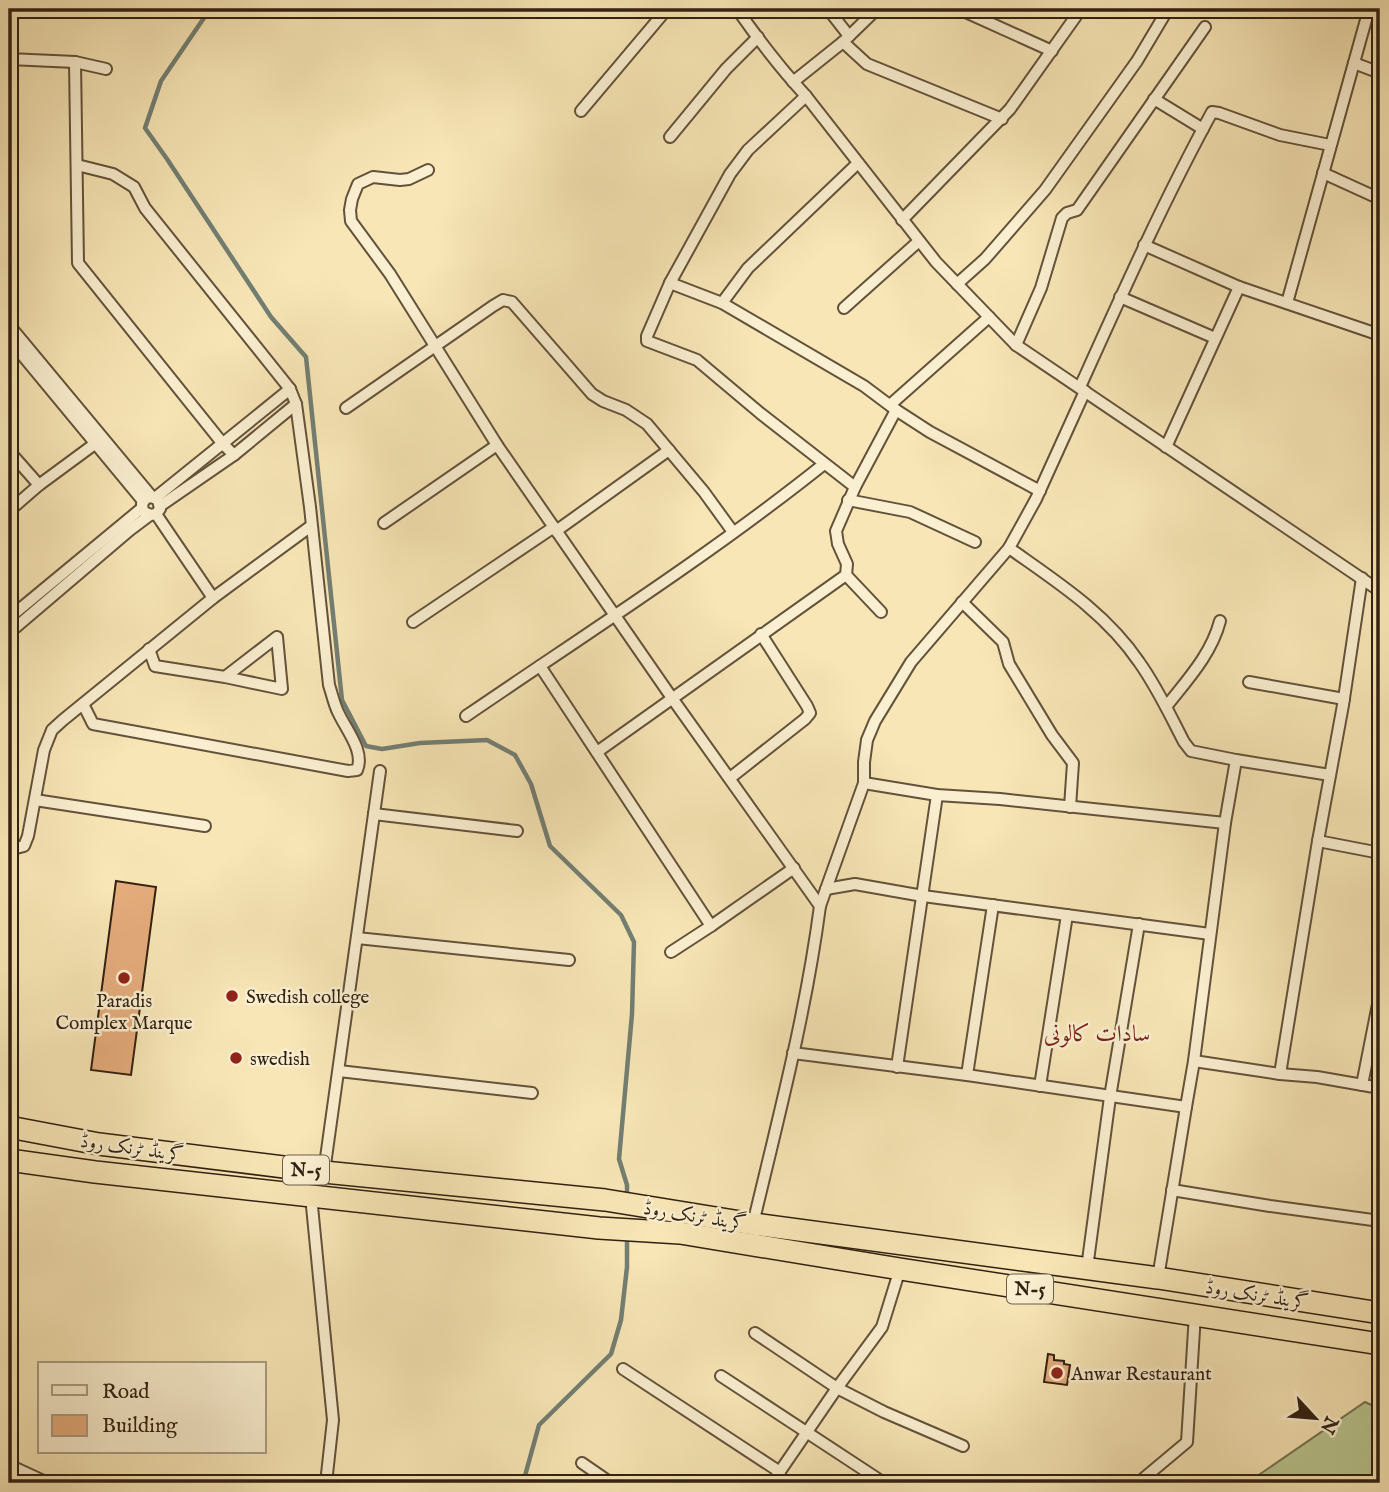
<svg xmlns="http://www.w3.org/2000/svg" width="1389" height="1492" font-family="'IM FELL English',Amiri,serif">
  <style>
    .green { fill: #b9c691; stroke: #757452; stroke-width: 2 }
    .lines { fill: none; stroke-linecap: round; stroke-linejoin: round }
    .stream { stroke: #727f73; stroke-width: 4.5 }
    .building { fill: #e5ac7c; stroke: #312112; stroke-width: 2 }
    .street-casing { stroke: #63523b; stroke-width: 14 }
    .highway-casing { stroke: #312112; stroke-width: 24 }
    .street { stroke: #faefd0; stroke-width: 10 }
    .highway { stroke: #f8e6b6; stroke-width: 21 }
    .poi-dot { fill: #8f2418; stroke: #faefd0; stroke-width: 2.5 }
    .labels { text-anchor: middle; stroke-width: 5; stroke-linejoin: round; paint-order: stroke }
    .shield { fill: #faefd0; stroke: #6d5f4b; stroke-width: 2 }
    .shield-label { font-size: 18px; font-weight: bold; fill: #312112 }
    .poi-label { font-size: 19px; fill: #312112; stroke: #faefd0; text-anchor: start }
    .street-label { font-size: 19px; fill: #312112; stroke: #faefd0 }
    .quarter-label { font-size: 23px; fill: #7a1f14; stroke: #faefd0 }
  </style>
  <rect width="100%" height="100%" fill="#f8e6b6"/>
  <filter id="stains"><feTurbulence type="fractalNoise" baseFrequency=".00286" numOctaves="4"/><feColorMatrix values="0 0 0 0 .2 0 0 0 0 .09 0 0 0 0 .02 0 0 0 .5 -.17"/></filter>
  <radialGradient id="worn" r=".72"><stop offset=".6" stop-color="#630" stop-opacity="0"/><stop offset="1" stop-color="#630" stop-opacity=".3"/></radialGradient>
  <!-- green -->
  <polygon class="green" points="1365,1402 1380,1409 1380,1483 1247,1483"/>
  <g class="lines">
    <!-- stream -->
    <g class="stream">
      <polyline points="210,9 161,81 145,128 167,159 271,317 306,357 342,700 366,746 382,749 420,743 487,740 515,755 531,784 550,846 621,915 634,942 632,1014 619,1159 627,1185 627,1198"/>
      <polyline points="523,1483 539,1425 611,1354 621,1320 627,1267 627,1235"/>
    </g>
  </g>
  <!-- building -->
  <g class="building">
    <polygon points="116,881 156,887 131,1075 91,1070"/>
    <polygon points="1048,1354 1054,1355 1054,1360 1064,1361 1064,1364 1070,1365 1067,1385 1044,1382"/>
  </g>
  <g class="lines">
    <defs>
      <g id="street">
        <polyline points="11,9 11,59"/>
        <path d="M737,9c21,30 44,60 69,87l130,166 80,83 364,246"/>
        <polyline points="828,9 849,36"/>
        <polyline points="959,9 1052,51"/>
        <polyline points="843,42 867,64 1002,119"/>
        <polyline points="9,59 75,62 106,69"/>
        <polyline points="75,62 78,263 223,444 234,455"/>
        <polyline points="1354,63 1380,73"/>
        <polyline points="793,82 843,42 877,9"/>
        <polyline points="806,96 748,150 730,174 670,283 647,336 647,341 697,360 760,413 855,487"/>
        <polyline points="1154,99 1203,129"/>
        <polyline points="581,111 667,9"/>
        <polyline points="670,137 726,69 758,37"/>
        <path d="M77,165l36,9 21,13 11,21 145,181 6,15 14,103 19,178c3,9 5,19 9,27 8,18 27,39 19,58l-9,1 -255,-47 -10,-20"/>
        <path d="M428,170l-19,9 -9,1 -27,-3 -15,7 -6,15 -2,11 1,11 39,53 107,171 175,253 148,208c-14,107 -42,213 -67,318"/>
        <polyline points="1323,173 1380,199"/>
        <polyline points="902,220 1010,109 1081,9"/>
        <polyline points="1144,245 1239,287 1380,335"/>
        <polyline points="670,283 722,303 864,386 896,410 930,432 1040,491"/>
        <polyline points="957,284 985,259 1045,190 1137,61 1168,9"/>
        <polyline points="1120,297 1215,338"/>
        <polyline points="722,303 748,268 858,163"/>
        <polyline points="1287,303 1369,9"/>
        <polyline points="844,308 919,241"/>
        <polyline points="9,325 152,497 158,500 160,509 156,514 150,515 143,511 142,504 146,498 152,497"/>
        <polyline points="9,339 143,501"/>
        <polyline points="1016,345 1041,288 1062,218 1067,213 1077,210 1205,27"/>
        <path d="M1080,387c42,-93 83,-185 132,-275l7,1 61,22 50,10"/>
        <polyline points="890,405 989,317"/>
        <polyline points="346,408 493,306 503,300 512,302 592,394 603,401 626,410 647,424 704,492 733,532"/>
        <polyline points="1166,447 1239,287"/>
        <polyline points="9,451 39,485"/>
        <polyline points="155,498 290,389"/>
        <polyline points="848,500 910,512 975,542"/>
        <polyline points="160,506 234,455 296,404"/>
        <polyline points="9,511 39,485 96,443"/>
        <polyline points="156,514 213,598"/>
        <polyline points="384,523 497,445"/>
        <polyline points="556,531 669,450"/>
        <polyline points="846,575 881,612"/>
        <polyline points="962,602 1003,642 1009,664 1052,735 1073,763 1070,807"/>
        <polyline points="9,618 142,508"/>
        <polyline points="413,622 554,527"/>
        <polyline points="9,633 130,530 150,515"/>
        <polyline points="149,649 155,666 225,677 282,689 277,637 225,677"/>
        <polyline points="540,666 711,926"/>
        <polyline points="1249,682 1344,699"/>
        <path d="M1166,707c21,-27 45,-52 54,-86"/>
        <path d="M466,716c120,-82 244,-161 358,-252"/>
        <polyline points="597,752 846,575 847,564 838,544 836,531 855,487 896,410"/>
        <polyline points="1236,760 1330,775"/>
        <polyline points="730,778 805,719 810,713 807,706 761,634"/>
        <polyline points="864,783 937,795 1000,799 1225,823"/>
        <polyline points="35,800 205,826"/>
        <polyline points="374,814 517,831"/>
        <polyline points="1318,841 1380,853"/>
        <polyline points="9,847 16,848 24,846 28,836 44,750 52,730 63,720 213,598 311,526"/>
        <polyline points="826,889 855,884 923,896 1210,934"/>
        <polyline points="820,906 864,783 864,762 867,740 875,721 911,662 1009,548 1036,499 1085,391"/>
        <polyline points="357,938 569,960"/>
        <polyline points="671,952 711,926 794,868"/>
        <path d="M793,1053l174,22 219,32 8,-46 31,-238 11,-63 -45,-9 -7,-9c-14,-27 -27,-55 -45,-80 -33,-49 -82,-80 -130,-114"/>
        <polyline points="1194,1061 1280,1074 1318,841 1343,705 1362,578"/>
        <polyline points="897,1067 937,795"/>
        <polyline points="339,1071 532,1093"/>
        <polyline points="1280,1074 1317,1077 1380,1088"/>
        <polyline points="967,1075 993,905"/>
        <polyline points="1362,1085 1380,994"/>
        <polyline points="1040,1086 1067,915"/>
        <polyline points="324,1172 380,771"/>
        <polyline points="1172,1190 1270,1206 1380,1221"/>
        <polyline points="311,1196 333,1420 326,1483"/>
        <polyline points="1087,1268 1110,1097 1139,924"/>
        <polyline points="1158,1278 1186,1107"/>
        <polyline points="755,1333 837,1388 884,1412 963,1446"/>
        <polyline points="623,1369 780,1472"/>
        <polyline points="721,1376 884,1483"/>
        <polyline points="582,1463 611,1483"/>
        <polyline points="9,1465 48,1483"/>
        <polyline points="772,1483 837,1388 882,1327 900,1269"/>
        <polyline points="960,1483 961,1483"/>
        <polyline points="1138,1483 1187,1442 1195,1314"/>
      </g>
      <g id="highway">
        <polyline points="9,1127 99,1144 324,1172 605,1200 753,1224 1158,1278 1380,1313"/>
        <polyline points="9,1160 95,1172 599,1228 680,1233 900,1269 1380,1344"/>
      </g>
    </defs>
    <!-- street casing -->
    <use href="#street" class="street-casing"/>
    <!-- highway casing -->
    <use href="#highway" class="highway-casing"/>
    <!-- street -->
    <use href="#street" class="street"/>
    <!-- highway -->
    <use href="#highway" class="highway"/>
  </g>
  <!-- markers -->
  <g class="poi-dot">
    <circle cx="124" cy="978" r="7"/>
    <circle cx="232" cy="996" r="7"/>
    <circle cx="236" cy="1058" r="7"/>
    <circle cx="1057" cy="1373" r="7"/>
  </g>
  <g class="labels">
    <!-- shield labels -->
    <g class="shield">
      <rect x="283" y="1155.5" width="46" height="29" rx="5"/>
      <rect x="1007" y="1274.5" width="46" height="29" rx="5"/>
    </g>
    <g class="shield-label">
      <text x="306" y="1176">N-5</text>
      <text x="1030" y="1295">N-5</text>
    </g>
    <!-- poi labels -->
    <g class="poi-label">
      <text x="246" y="1003">Swedish college</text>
      <text x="124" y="1007" text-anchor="middle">Paradis<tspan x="124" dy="22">Complex Marque</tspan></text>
      <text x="250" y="1065">swedish</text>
      <text x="1071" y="1380">Anwar Restaurant</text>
    </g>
    <!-- street labels -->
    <g class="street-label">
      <text transform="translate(132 1147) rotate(8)" y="7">گرینڈ ٹرنک روڈ</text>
      <text transform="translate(695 1215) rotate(9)" y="7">گرینڈ ٹرنک روڈ</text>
      <text transform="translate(1257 1294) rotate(9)" y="7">گرینڈ ٹرنک روڈ</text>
    </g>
    <!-- quarter labels -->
    <g class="quarter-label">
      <text x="1097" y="1041">سادات کالونی</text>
    </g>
  </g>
  <!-- margin -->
  <rect width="1389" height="1492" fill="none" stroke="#f8e6b6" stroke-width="35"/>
  <rect x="10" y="10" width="1368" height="1471" fill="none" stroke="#312112" stroke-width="3.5"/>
  <rect x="18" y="18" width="1354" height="1457" fill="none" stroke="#312112" stroke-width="2"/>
  <!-- legend -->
  <rect x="38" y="1362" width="228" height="91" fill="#faefd0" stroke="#aa9d84" stroke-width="2"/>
  <rect x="52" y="1385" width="35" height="10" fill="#faefd0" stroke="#aa9d84" stroke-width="2"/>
  <text x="102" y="1398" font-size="21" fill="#312112">Road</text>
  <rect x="52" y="1415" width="35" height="21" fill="#e5ac7c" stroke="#aa9d84" stroke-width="2"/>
  <text x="102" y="1432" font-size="21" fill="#312112">Building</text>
  <!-- north arrow -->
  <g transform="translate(1315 1418) rotate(116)" stroke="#faefd0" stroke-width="5" paint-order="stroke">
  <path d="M0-5L12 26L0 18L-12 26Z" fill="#312112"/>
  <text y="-10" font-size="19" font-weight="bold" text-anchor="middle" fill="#312112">N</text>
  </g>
  <rect width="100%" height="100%" filter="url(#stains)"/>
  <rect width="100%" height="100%" fill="url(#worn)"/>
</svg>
